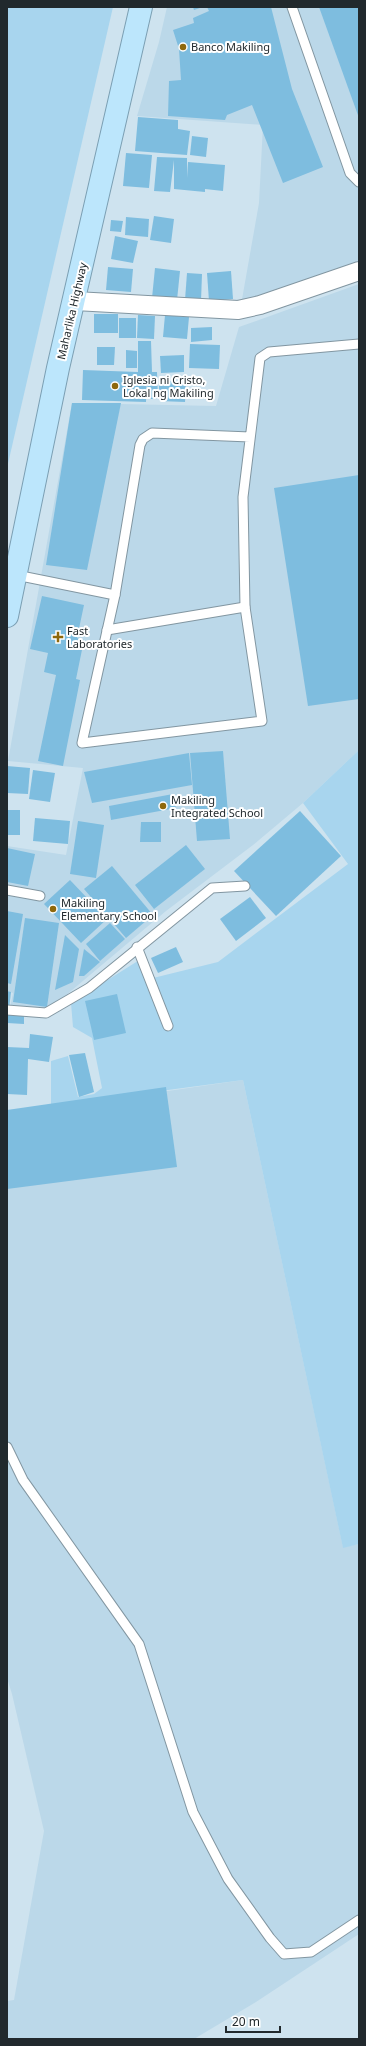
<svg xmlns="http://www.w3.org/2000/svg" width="366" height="2046" font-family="'Noto Sans',sans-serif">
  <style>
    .built { fill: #bbd8e9 }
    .green { fill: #a8d5ee }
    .building { fill: #7ebddf }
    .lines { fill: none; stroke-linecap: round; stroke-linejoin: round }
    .service-casing { stroke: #8296a1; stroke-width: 11 }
    .minor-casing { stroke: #8296a1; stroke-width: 20 }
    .trunk-casing { stroke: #7b9fb3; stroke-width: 24 }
    .service { stroke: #fff; stroke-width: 9 }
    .minor { stroke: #fff; stroke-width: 18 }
    .trunk { stroke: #bce6fc; stroke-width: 22 }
    .poi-dot { fill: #8e680c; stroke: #fff; stroke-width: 1.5 }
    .labels { text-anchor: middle; stroke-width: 4; stroke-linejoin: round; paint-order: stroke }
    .poi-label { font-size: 11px; fill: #21292d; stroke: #fff; text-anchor: start }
    .street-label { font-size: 11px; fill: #21292d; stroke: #fff }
  </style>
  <rect width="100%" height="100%" fill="#cee3ef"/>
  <!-- built -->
  <g class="built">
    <polygon points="167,7 359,7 359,267 241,305 259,203 263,125 137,116 159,42"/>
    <polygon points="359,284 359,750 303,803 253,845 166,911 46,1012 10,1008 13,993 7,991 7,846 66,855 83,768 8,761 72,403 216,406 239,327"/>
    <polygon points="243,1080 343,1547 359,1544 359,1934 256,2002 194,2039 7,2039 7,2001 14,2000 44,1831 12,1694 7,1678 7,1110 51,1108"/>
  </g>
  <!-- green -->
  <g class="green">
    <polygon points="7,7 113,7 7,468"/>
    <polygon points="359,750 359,1544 343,1548 243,1080 123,1096 51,1108 51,1061 68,1056 78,1097 94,1094 102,1088 92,1038 73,1027 71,1003 141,959 149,979 218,962 348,864 303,803"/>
  </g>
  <!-- building -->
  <g class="building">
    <polygon points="193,7 203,7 194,10"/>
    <polygon points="207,7 271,7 292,89 323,167 283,183 252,105 227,115 225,120 168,116 169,81 181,80 179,49 173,30 194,23 193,18 209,11"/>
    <polygon points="319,7 359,7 359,118"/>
    <polygon points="138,117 178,120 178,129 190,131 187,155 135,151"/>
    <polygon points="192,136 208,138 206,157 190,155"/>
    <polygon points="126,153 152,155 149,188 123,186"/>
    <polygon points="157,157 187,158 187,178 188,162 225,165 223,191 205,189 205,192 174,189 174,160 170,192 154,191"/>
    <polygon points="154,216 174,219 171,243 150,240"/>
    <polygon points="126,217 149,219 148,237 125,235"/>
    <polygon points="111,220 123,221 121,232 110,231"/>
    <polygon points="115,236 138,241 133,263 111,259"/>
    <polygon points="108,267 133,269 131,292 106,290"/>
    <polygon points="155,268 180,271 177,300 152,298"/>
    <polygon points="231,271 233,299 209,301 207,273"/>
    <polygon points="187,273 202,274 201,301 185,300"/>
    <rect x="94" y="314" width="24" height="19"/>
    <polygon points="138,315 155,316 154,339 137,338"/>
    <polygon points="165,315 189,317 187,339 163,337"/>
    <rect x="119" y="318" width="17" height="20"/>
    <polygon points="212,327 212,340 191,342 191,328"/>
    <polygon points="138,341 151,341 152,372 157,372 158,399 148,399 147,375 146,402 82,400 83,370 138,372"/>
    <polygon points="190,344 220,345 219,369 189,368"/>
    <polygon points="97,347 115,347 114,365 97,365"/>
    <polygon points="126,350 137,351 137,368 126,368"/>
    <polygon points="184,355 184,372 161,373 160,356"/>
    <polygon points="159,381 186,381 185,402 159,401"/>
    <polygon points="72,403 121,403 87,570 46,565"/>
    <polygon points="359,475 359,699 308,706 274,488"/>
    <polygon points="42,596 84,605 77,638 84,640 76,679 80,680 63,766 38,761 56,675 44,672 48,653 30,649"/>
    <polygon points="223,751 230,839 197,841 190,753"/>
    <polygon points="189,753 192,785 92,803 84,772"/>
    <polygon points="7,766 30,768 28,794 7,793"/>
    <polygon points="33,770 55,773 50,802 29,799"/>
    <polygon points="173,794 176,808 111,820 109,806"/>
    <rect x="7" y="810" width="13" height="25"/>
    <polygon points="300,811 341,856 276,916 234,871"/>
    <polygon points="35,818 70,821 68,844 33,841"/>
    <polygon points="78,821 104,825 96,878 70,874"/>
    <polygon points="141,822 161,822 161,842 140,842"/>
    <polygon points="186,845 205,869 154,909 135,885"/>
    <polygon points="7,848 35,854 28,886 7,882"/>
    <polygon points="112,866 153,915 126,938 84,889"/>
    <polygon points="70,880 107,919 81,943 44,904"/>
    <polygon points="250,897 266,918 236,941 220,919"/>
    <polygon points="7,911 23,914 11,984 7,983"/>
    <polygon points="25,918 59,923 47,1007 13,1002"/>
    <polygon points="110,923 125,939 100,961 86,944"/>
    <polygon points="65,935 79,949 73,982 55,990"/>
    <polygon points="176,947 183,962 158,973 151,958"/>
    <polygon points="84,949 100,962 84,976 79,976"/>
    <polygon points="7,991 11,992 9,1009 7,1008"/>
    <polygon points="117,994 126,1033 94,1040 85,1001"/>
    <polygon points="7,1014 24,1015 24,1024 7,1023"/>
    <polygon points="30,1034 53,1037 49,1062 28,1059 27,1095 7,1094 7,1047 29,1048"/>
    <polygon points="85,1053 94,1092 79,1097 69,1055"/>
    <polygon points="166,1087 177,1167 7,1189 7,1110"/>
  </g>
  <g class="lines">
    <defs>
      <g id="service">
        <polyline points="292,7 350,173 359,182"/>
        <polyline points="250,437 152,433 143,439 140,445 115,595 82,743 262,721 245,607 243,497 260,358 269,352 359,344"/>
        <polyline points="16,575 115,595"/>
        <polyline points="107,630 245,607"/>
        <polyline points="7,890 40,896"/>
        <polyline points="137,947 168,1026"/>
        <polyline points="7,1010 46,1013 89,988 212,888 245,886"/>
        <polyline points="7,1447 23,1480 139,1644 193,1812 228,1879 270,1938 284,1954 311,1952 359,1920"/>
      </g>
      <polyline id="minor" points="75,301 238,310 260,305 359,271"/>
      <polyline id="trunk" points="7,616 58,368 141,7"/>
    </defs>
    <!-- service casing -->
    <use href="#service" class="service-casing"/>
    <!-- minor casing -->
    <use href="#minor" class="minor-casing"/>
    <!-- trunk casing -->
    <use href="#trunk" class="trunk-casing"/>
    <!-- service -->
    <use href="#service" class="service"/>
    <!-- minor -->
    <use href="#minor" class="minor"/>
    <!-- trunk -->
    <use href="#trunk" class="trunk"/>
  </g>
  <!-- markers -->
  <g class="poi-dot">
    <circle cx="183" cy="47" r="4"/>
    <circle cx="115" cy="386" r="4"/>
    <path d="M56 631h4v4h4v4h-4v4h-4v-4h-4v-4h4z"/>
    <circle cx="163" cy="806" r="4"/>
    <circle cx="53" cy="909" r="4"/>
  </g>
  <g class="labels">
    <!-- poi labels -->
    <g class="poi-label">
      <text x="191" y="51">Banco Makiling</text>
      <text x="123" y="384">Iglesia ni Cristo,<tspan x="123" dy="13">Lokal ng Makiling</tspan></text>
      <text x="67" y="635">Fast<tspan x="67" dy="13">Laboratories</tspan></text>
      <text x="171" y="804">Makiling<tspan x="171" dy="13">Integrated School</tspan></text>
      <text x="61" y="907">Makiling<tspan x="61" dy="13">Elementary School</tspan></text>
    </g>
    <!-- street labels -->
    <g class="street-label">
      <text transform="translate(72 311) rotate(-77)" y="4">Maharlika Highway</text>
    </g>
  </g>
  <!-- border -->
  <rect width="366" height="2046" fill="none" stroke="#21292d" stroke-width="16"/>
  <!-- scale -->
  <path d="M226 2026v6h54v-6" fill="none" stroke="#21292d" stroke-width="2"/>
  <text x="232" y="2026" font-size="12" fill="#21292d" stroke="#ffffff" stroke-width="3" paint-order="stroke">20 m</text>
</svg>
